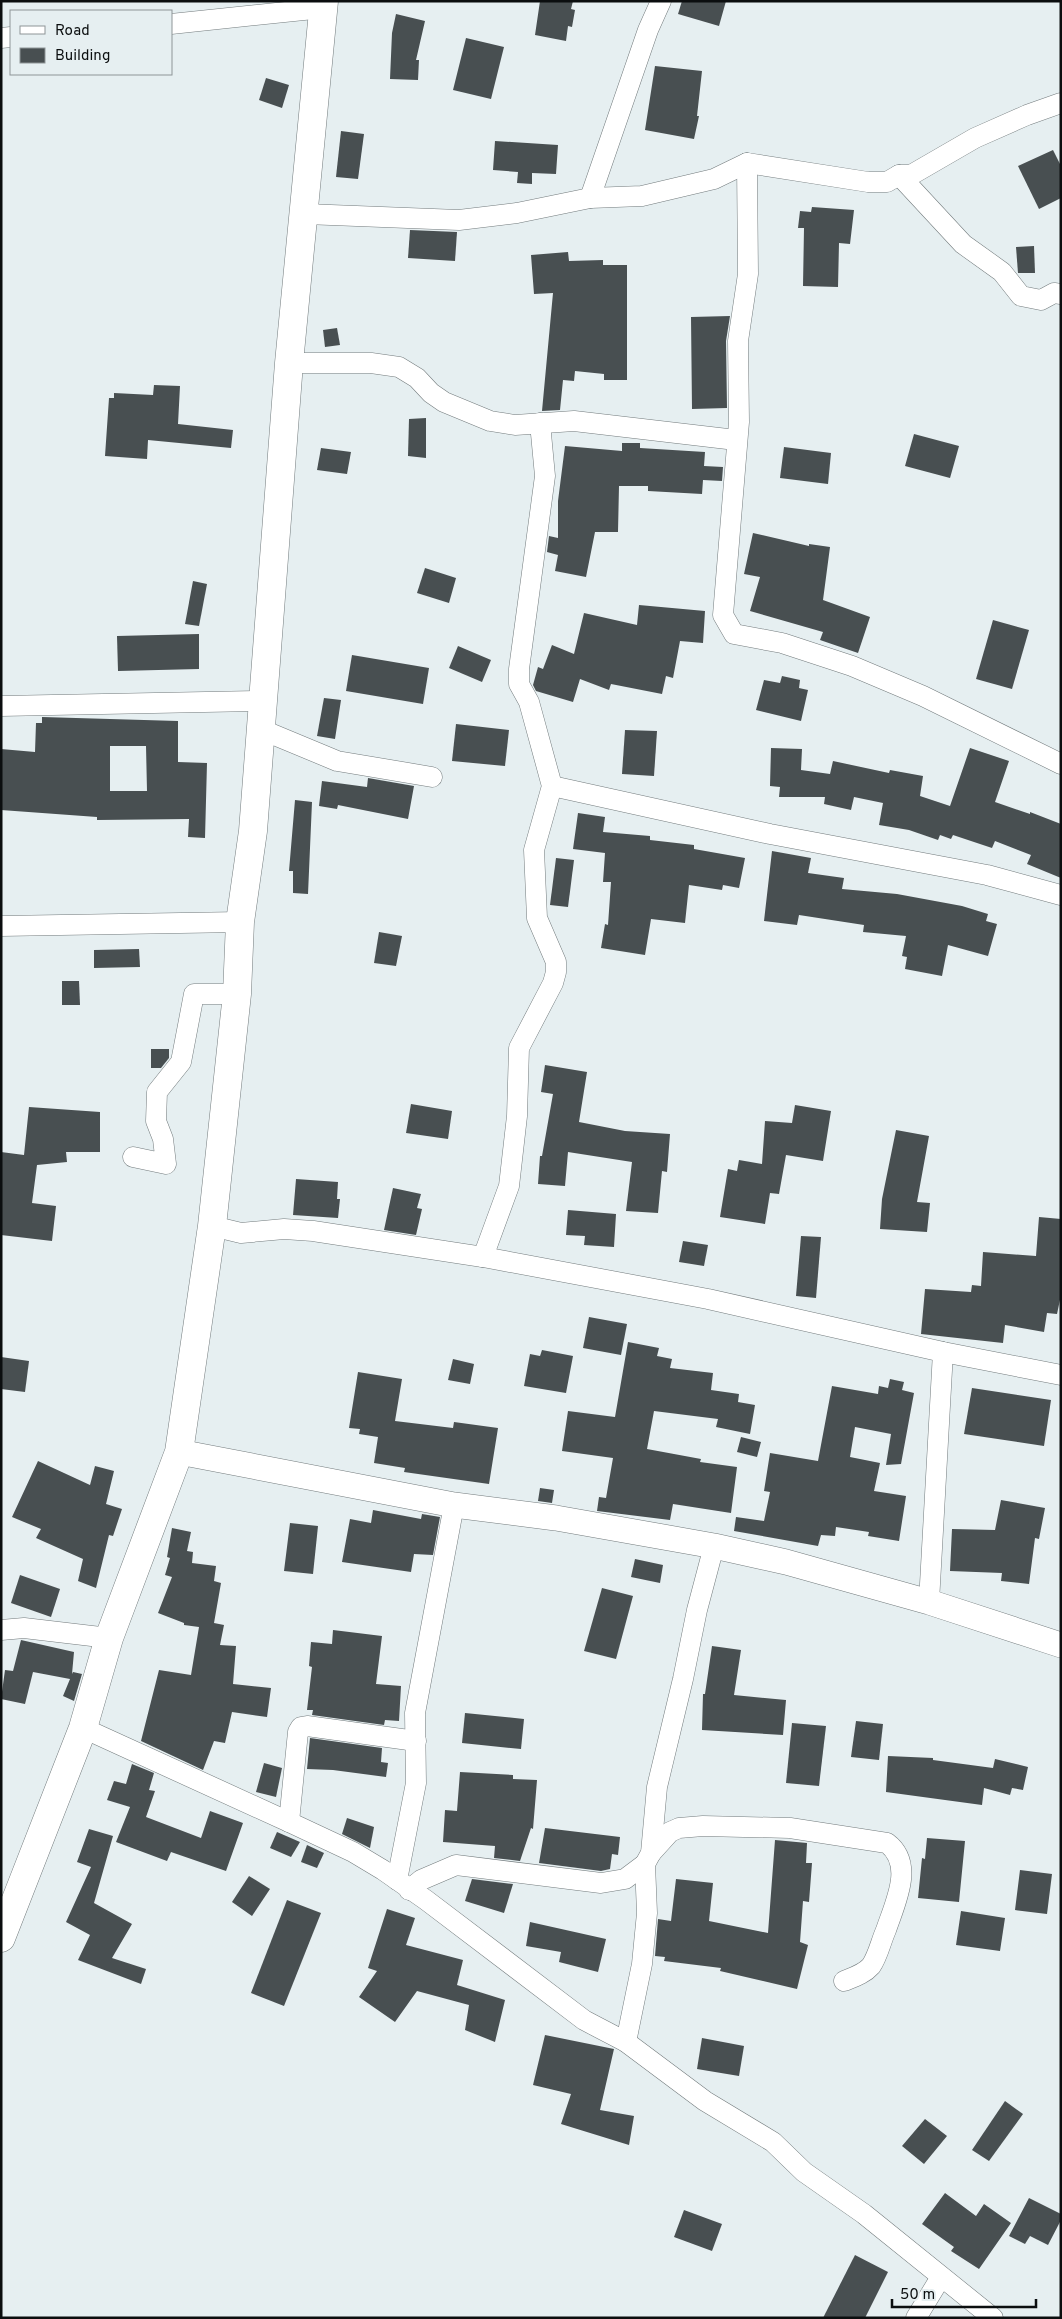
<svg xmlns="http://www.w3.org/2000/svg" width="1062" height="2319" font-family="Overpass,sans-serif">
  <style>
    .building { fill: #484f51; fill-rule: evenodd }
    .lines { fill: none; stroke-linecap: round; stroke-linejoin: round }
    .minor-casing { stroke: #737b7d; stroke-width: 21 }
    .tertiary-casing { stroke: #737b7d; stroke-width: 26 }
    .secondary-casing { stroke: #737b7d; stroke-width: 29 }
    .minor { stroke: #fff; stroke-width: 20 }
    .tertiary { stroke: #fff; stroke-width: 25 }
    .secondary { stroke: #fff; stroke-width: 28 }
  </style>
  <rect width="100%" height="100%" fill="#e6eff1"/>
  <!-- building -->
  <g class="building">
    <polygon points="540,1 573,1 571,9 575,10 572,27 568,26 566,41 535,35"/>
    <polygon points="682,1 726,1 719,26 678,14"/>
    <polygon points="396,14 425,21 416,60 419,60 418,80 390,79 392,33"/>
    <polygon points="466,38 504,47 491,99 453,90"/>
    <polygon points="655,66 702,71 697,116 699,116 694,139 645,130"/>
    <polygon points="266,78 289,85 282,108 259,100"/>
    <polygon points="341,131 364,134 358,179 336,177"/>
    <polygon points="495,141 558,145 556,174 532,173 532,184 517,183 518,172 493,170"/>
    <polygon points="1053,150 1061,166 1061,198 1039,209 1018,166"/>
    <polygon points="812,207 854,210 850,244 839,243 838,287 803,286 804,228 798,228 800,211 811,212"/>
    <polygon points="410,230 457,232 455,261 408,258"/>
    <polygon points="1034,246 1035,273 1018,273 1016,247"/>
    <polygon points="568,252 569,261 603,260 603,265 627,265 627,380 604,380 604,374 575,371 574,381 563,380 560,410 542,411 553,293 534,294 531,255"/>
    <polygon points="730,316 726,341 727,408 692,409 691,317"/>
    <polygon points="337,328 340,345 325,347 323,330"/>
    <polygon points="154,385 180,386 178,424 233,430 231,448 148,440 147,459 105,456 109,398 114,398 114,393 153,395"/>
    <polygon points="426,418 426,458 408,456 409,419"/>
    <polygon points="914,434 959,446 950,478 905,466"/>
    <polygon points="622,443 640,443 640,448 705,452 704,466 723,467 722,481 703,480 702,494 648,491 648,486 619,486 618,532 595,532 586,577 555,571 558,555 547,552 549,536 558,538 558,501 565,446 622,451"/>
    <polygon points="784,447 831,453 828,484 780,478"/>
    <polygon points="321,448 351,452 347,474 317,470"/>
    <polygon points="753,533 809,546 809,544 830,547 823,600 870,617 858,653 820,640 823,632 750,611 760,577 744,574"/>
    <polygon points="425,568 456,578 449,603 417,593"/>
    <polygon points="193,581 207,584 199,626 185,624"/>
    <polygon points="639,605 705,611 703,643 680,641 673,678 666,676 662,694 611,684 609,690 580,679 573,702 536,691 533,685 538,667 543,669 552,645 574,654 584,613 637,625"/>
    <polygon points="993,620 1029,630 1012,689 976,679"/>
    <polygon points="199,634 199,669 118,671 117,636"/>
    <polygon points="458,646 491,660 482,682 449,668"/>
    <polygon points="352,655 429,668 423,704 346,691"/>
    <polygon points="782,676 800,680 799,688 808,690 801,721 756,710 764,680 780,683"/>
    <polygon points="324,698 341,700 335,739 317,736"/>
    <path d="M42,717l136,4v41l29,1 -2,75 -17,-1 1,-18 -92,1v-3l-96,-7v-61l34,3 1,-29h6zM110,746h36l1,45h-37z"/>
    <polygon points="456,724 509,730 505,766 452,761"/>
    <polygon points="625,730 657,731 654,776 622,774"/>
    <polygon points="771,748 802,749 801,770 830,774 833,761 889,773 890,770 923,776 920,796 950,806 970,748 1009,761 995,802 1030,814 1030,812 1061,824 1061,878 1027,864 1031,855 995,841 992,848 953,835 951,839 940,835 938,840 909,830 879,825 883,803 854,797 851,810 824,804 825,797 779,797 780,787 770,786"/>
    <polygon points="368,778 414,786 408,819 338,805 337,809 319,806 322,781 367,787"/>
    <polygon points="295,800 312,802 308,894 293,893 293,871 289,871"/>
    <polygon points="578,813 605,817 603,832 650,836 650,840 694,845 694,849 745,858 739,888 723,885 722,890 689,885 685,923 651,919 645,955 601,948 605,924 608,925 611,882 603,882 605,853 573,849"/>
    <polygon points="772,851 811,858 808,873 844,878 842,889 897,894 962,906 988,914 986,921 997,924 988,956 948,945 942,976 905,969 907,957 902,956 906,936 863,932 864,925 799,915 797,925 764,921"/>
    <polygon points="556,858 574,860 568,907 550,905"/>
    <polygon points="379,932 402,936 396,966 374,963"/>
    <polygon points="139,949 140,967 94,968 94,950"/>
    <polygon points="62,981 79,981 80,1005 62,1005"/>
    <polygon points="151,1049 169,1049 169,1058 161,1068 151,1068"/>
    <polygon points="545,1065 587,1072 579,1122 625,1131 670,1134 667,1172 662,1171 658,1213 626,1211 632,1162 568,1152 565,1186 538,1184 540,1156 542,1156 553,1094 541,1092"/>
    <polygon points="411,1104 452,1111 448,1139 406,1133"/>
    <polygon points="795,1105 831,1111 823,1161 786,1155 779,1194 770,1193 765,1224 720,1217 728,1169 737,1171 739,1160 762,1164 765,1121 792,1123"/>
    <polygon points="29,1107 100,1112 100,1152 66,1152 67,1162 37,1165 32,1203 56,1206 52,1241 1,1235 1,1152 24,1155"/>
    <polygon points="896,1130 929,1136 917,1202 930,1203 927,1232 880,1229 882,1199"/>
    <polygon points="296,1179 338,1182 337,1199 340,1199 338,1218 293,1215"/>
    <polygon points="393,1188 421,1194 417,1208 422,1209 416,1235 384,1230"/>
    <polygon points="568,1210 616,1214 614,1247 584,1245 585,1236 566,1235"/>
    <polygon points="1039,1217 1061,1219 1061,1295 1057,1314 1047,1313 1044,1332 1005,1325 1003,1343 921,1334 925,1289 971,1292 972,1285 981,1286 983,1252 1036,1256"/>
    <polygon points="801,1236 821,1237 816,1298 796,1296"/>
    <polygon points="683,1241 708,1245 704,1266 679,1262"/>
    <polygon points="589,1317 627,1324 621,1355 583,1348"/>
    <polygon points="628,1342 659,1348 657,1356 672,1359 670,1368 713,1373 711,1390 739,1394 738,1402 755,1405 750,1434 716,1427 718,1419 654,1411 647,1449 701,1459 700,1462 737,1467 731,1513 673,1504 670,1520 597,1511 599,1497 606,1498 613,1458 562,1451 568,1411 615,1417"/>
    <polygon points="542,1350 573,1356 566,1393 524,1386 530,1354 540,1356"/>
    <polygon points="1,1357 29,1361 25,1392 1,1389"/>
    <polygon points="453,1359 474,1364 470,1384 448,1380"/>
    <polygon points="358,1372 402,1379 395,1421 453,1428 454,1422 498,1428 489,1484 404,1472 405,1468 374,1463 378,1437 359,1434 360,1429 349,1428"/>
    <polygon points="890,1379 904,1382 902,1390 914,1393 901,1464 886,1465 891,1434 855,1427 850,1457 880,1463 874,1491 906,1496 899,1541 868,1536 869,1532 836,1527 835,1536 821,1535 818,1546 734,1531 736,1517 764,1521 770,1492 764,1491 770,1453 818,1461 832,1386 878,1394 879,1386 888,1388"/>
    <polygon points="972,1388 1051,1400 1044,1446 964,1434"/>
    <polygon points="741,1437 761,1442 757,1457 737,1452"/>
    <polygon points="38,1461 90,1485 95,1466 114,1471 106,1504 122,1509 113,1536 109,1535 96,1588 78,1581 83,1559 36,1538 41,1529 12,1517"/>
    <polygon points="540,1488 554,1490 552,1503 538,1501"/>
    <polygon points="1001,1500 1045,1508 1039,1539 1035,1538 1029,1584 1001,1581 1002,1573 950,1571 952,1529 995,1530"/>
    <polygon points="373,1510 421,1519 422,1514 440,1517 433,1555 414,1554 411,1572 342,1562 350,1519 371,1523"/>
    <polygon points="290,1523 318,1526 313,1574 284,1571"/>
    <polygon points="172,1528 191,1532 187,1551 193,1552 192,1563 216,1566 214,1581 221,1583 214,1623 224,1625 220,1645 236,1646 233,1684 271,1688 267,1717 232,1712 225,1743 214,1741 203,1770 141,1741 159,1670 191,1675 199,1627 184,1625 184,1623 158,1613 172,1577 165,1575 170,1558 167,1557"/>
    <polygon points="635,1559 663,1565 660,1583 631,1577"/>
    <polygon points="20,1575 60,1589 51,1617 11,1603"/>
    <polygon points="602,1588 633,1596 616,1659 584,1651"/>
    <polygon points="333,1630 382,1636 376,1684 401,1686 399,1721 385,1720 384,1725 312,1715 313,1710 307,1710 312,1667 309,1666 311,1642 332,1644"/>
    <polygon points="21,1640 74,1652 72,1674 73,1672 82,1674 74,1701 63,1696 70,1679 33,1672 25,1704 1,1699 5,1670 13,1671"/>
    <polygon points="712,1646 741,1650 734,1695 786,1700 783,1735 702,1730 703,1694 705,1694"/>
    <polygon points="465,1713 524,1719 521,1749 462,1743"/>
    <polygon points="856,1721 883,1724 879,1760 851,1757"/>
    <polygon points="792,1723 826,1726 819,1786 786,1783"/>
    <polygon points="310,1738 382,1748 381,1762 388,1763 386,1777 333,1770 307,1769"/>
    <polygon points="888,1756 933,1758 933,1760 993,1768 995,1759 1028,1767 1023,1790 1012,1788 1010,1795 984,1788 982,1805 886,1792"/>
    <polygon points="264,1763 282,1768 276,1797 256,1792"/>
    <polygon points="132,1764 154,1773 149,1790 155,1791 146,1817 201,1838 210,1811 243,1823 226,1871 171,1852 167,1861 116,1842 130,1807 107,1800 114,1781 126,1784"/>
    <polygon points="460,1772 513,1775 513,1779 537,1780 533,1829 531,1828 520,1861 494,1858 495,1846 443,1842 445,1810 457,1811"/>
    <polygon points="347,1818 374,1827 370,1848 342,1834"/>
    <polygon points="545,1828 620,1837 618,1855 612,1854 610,1869 601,1871 539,1863"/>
    <polygon points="89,1829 113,1836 94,1903 132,1924 112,1958 146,1969 141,1984 78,1960 90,1935 66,1922 91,1867 77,1862"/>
    <polygon points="277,1832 300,1842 291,1857 270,1848"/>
    <polygon points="927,1838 965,1841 959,1902 918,1898 922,1858 925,1859"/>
    <polygon points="775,1840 807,1843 806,1863 812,1863 809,1902 803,1901 800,1942 808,1945 797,1989 720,1971 721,1968 664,1961 665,1957 655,1956 658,1919 671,1921 676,1879 713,1883 709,1921 768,1933"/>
    <polygon points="307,1845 324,1853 317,1868 301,1862"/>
    <polygon points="1020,1870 1052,1874 1047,1914 1015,1910"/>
    <polygon points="249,1876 270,1889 252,1916 232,1902"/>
    <polygon points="472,1879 513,1884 504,1913 465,1901"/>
    <polygon points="287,1900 321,1913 284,2006 251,1993"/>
    <polygon points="387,1909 415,1918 406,1945 463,1960 457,1985 505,2000 495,2042 465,2030 469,2005 417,1991 395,2022 359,1997 377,1971 368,1968"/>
    <polygon points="961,1911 1005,1918 1000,1951 956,1945"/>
    <polygon points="530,1922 606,1939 598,1972 559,1962 561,1952 526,1946"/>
    <polygon points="545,2035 614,2049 600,2110 634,2116 629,2145 561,2124 571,2094 533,2085"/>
    <polygon points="702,2038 744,2046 739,2076 697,2069"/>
    <polygon points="1005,2101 1023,2114 989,2161 972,2150"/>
    <polygon points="925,2119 947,2136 924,2164 902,2146"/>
    <polygon points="945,2193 976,2216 984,2204 1011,2223 979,2269 951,2251 954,2247 922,2224"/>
    <polygon points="1029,2198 1061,2214 1061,2220 1048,2245 1030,2236 1025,2244 1009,2236"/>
    <polygon points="684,2210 722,2224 712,2251 674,2237"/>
    <polygon points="855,2255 888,2272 865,2318 823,2318"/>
  </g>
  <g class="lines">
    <defs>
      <g id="minor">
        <polyline points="171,24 323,8"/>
        <polyline points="1,38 11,37"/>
        <polyline points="747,163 748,274 738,341 739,422 723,615 734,634 782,643 852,666 923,696 1061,764"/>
        <polyline points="899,175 963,244 1002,272 1021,296 1041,300 1054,293 1061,294"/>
        <polyline points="590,198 648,30 661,1"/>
        <polyline points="305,214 459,220 517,213 590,198 642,196 714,179 747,163 868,182 887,182 899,175 911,175 975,138 1027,115 1061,103"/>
        <polyline points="289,363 371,363 399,367 417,378 431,393 444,402 490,421 515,425 574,421 736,440"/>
        <polyline points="1,706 262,701"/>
        <polyline points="260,729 337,761 432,777"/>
        <polyline points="552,786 770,834 987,875 1061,895"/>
        <polyline points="1,926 240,922"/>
        <polyline points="133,1157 166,1164 163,1139 156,1121 157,1092 181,1062 194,994 237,994"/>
        <polyline points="212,1226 241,1233 284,1229 313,1231 483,1257 708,1299 943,1352 1061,1375"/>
        <polyline points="483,1257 509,1186 517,1116 519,1048 553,983 556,972 556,962 537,918 534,850 552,786 529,702 519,684 519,669 545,476 540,423"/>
        <polyline points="929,1602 943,1352"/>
        <polyline points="1,1630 24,1628 109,1638"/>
        <polyline points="83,1728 289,1822 353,1852 383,1870 426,1900 584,2020 626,2042 705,2101 773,2142 804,2172 864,2214 993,2318"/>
        <polyline points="289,1822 298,1732 301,1727 307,1726 416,1741"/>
        <path d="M651,1853l19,-21 9,-4 24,-2 87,2 97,15c28,21 8,60 -1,87 -5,11 -8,26 -15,36 -7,8 -17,11 -27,15"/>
        <polyline points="397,1880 416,1783 415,1713 454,1505"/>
        <polyline points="409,1890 421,1880 456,1865 601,1883 625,1879 645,1864"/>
        <polyline points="626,2042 642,1964 647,1913 645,1864 651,1853 657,1787 683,1679 697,1610 714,1546"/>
        <polyline points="916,2318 941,2277"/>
      </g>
      <polyline id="tertiary" points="179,1452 454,1505 556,1518 714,1546 786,1562 929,1602 1061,1645"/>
      <polyline id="secondary" points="1,1938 83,1728 109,1638 179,1452 212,1226 237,994 240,922 253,831 289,363 324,1"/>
    </defs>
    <!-- minor casing -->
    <use href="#minor" class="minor-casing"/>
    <!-- tertiary casing -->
    <use href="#tertiary" class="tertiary-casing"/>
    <!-- secondary casing -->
    <use href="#secondary" class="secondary-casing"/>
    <!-- minor -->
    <use href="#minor" class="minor"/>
    <!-- tertiary -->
    <use href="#tertiary" class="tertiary"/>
    <!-- secondary -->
    <use href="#secondary" class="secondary"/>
  </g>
  <!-- border -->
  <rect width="1062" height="2319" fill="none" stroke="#0b0e0f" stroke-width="5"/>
  <!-- legend -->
  <rect x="10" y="10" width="162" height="65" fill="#e6eff1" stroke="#8e9597"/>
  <rect x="20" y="26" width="25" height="8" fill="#ffffff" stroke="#8e9597"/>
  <text x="55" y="35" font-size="15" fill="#0b0e0f">Road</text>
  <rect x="20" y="48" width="25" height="15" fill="#484f51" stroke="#8e9597"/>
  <text x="55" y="60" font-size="15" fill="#0b0e0f">Building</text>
  <!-- scale -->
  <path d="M892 2299v8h144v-8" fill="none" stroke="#0b0e0f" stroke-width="2.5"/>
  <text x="900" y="2299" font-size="15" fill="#0b0e0f" stroke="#e6eff1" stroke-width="4" paint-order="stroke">50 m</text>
</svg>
